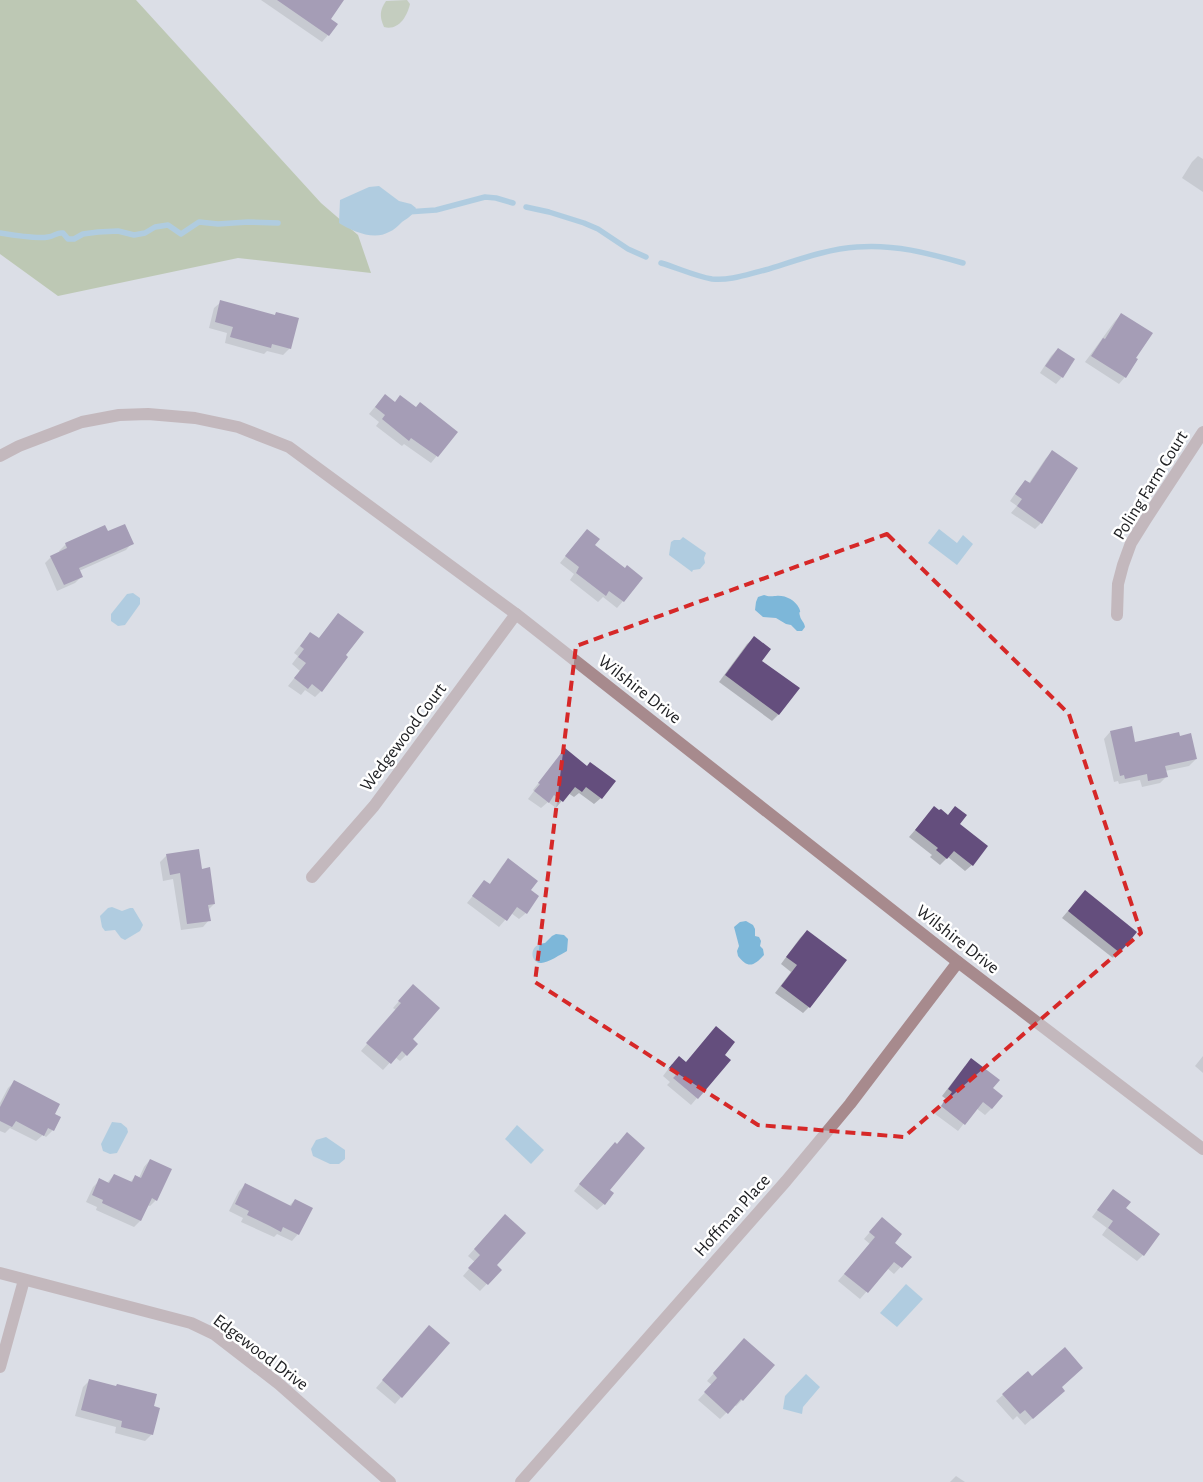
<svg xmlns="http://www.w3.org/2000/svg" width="1203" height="1482" font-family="'Alegreya Sans',sans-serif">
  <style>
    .green { fill: #a9b891 }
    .forest { fill: #9aae78 }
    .water { fill: #7db7d9 }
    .shadow { fill: #0003 }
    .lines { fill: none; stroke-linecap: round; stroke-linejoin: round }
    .stream { stroke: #7db7d9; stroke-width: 5.5 }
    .building { fill: #644e7d }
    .street { stroke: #a78a8d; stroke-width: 12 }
    .marked { fill: none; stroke: #d62828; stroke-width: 4; stroke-dasharray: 10 6; stroke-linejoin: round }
    .labels { text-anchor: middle; stroke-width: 5; stroke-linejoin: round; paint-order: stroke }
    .street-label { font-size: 18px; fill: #202124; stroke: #fff }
  </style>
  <rect width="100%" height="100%" fill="#dbdee6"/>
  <!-- green -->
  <path class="green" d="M407,0l3,4c-3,13 -12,27 -26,23 -5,-11 -4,-17 2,-26z"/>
  <!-- forest -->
  <polygon class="forest" points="0,0 136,0 321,203 358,235 371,273 238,258 58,296 0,254"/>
  <!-- water -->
  <g class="water">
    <path d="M379,186l20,15 12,3 5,4c-4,8 -8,10 -14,14 -4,4 -8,8 -13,10 -15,9 -37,-1 -50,-9l1,-23 29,-13z"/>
    <polygon points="939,529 957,543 963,535 973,544 957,565 928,543"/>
    <polygon points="683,537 706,553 704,558 705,563 700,569 693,570 692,572 669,555 671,542 674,540 680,540"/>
    <polygon points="133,593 140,598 140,604 125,625 118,626 111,621 111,614 127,594"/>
    <path d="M764,595c5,2 7,1 12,1 9,-1 19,4 23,12 3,7 -1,1 1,8 1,5 4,5 5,11l-3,4h-5l-6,-6 -5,-1 -10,-6 -13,-1 -8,-7 1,-8 2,-5z"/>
    <polygon points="112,907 122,911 130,908 133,908 142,923 143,925 140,931 125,940 121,938 115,930 105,931 102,927 100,916 108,908"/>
    <path d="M746,921l7,4 2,4v7l4,1 2,4 -1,5 3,3 1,6c-10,11 -16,14 -26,1l-1,-5 2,-5 -5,-19 6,-5z"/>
    <path d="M556,934l8,1 4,4 -1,12c-6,3 -19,12 -26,12 -11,0 -13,-19 4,-20l7,-7z"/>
    <polygon points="112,1122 121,1123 127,1128 128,1132 117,1153 110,1154 103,1151 101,1144"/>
    <polygon points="517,1125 544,1150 531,1164 505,1139"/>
    <polygon points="326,1137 345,1150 345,1159 339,1164 330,1164 313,1156 311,1149 316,1140"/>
    <polygon points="906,1284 923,1299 897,1327 880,1313"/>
    <polygon points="806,1374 820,1387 803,1407 802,1414 783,1409 785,1396"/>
  </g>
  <!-- shadow -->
  <g class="shadow">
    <polygon points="261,0 330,0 328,35 322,42"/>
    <polygon points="1198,156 1203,159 1203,192 1182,178 1192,162"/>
    <polygon points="221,302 274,316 276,313 290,348 283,355 267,351 264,354 225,343 227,333 209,328 214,308"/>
    <polygon points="1122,314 1135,358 1137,360 1125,377 1119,384 1085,362 1115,321"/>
    <polygon points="1058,349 1062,377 1056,384 1040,373 1051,356"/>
    <polygon points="379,402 395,403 416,408 456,432 431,463 404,444 402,446 376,426 379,422 369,414"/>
    <polygon points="1052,452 1041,523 1035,529 1011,513 1017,506 1010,501 1019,488 1025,481 1029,483 1046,458"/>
    <polygon points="107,533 132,543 126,550 79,571 81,577 75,583 57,591 45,563 51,557 60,553 59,551 66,544"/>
    <polygon points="581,537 594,545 623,601 617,608 603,597 598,602 570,580 574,574 560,563"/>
    <polygon points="338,615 344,656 321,691 315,697 305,690 301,695 288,686 300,671 292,664 298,656 294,653 310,633 318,639"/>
    <polygon points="754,638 779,714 772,721 719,682 747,644"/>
    <polygon points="1110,732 1134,744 1196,759 1189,766 1165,771 1166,777 1160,783 1142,787 1140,780 1119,784 1118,781 1114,782 1104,739"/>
    <polygon points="565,750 601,798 594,804 579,793 574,797 568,793 556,808 548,802 541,808 528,799 534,791 533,790"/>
    <polygon points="934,808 959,825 972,865 965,871 948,857 940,865 930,857 932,855 909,837"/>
    <polygon points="167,855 200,870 214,904 208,910 209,920 203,927 181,930 173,879 163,881 160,862"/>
    <polygon points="508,860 529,890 526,913 519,919 511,913 499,927 467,903 484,882 489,885 502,866"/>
    <polygon points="1079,898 1119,952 1113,958 1062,918"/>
    <polygon points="807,931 809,1007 803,1013 775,993 791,972 781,964 800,938"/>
    <polygon points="407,992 411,1039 406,1055 400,1061 395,1057 383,1070 361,1051 396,1010 393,1008"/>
    <polygon points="723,1055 729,1060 691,1105 667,1085 670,1082 663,1076 672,1064 685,1063"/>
    <polygon points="1203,1056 1203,1073 1195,1066"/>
    <polygon points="965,1066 991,1089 992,1108 985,1115 976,1108 958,1131 935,1114 946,1099 942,1096"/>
    <polygon points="14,1082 53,1115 53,1130 46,1137 43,1135 36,1141 10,1128 5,1133 0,1131 0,1103 8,1088"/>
    <polygon points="608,1150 608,1190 604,1204 597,1210 574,1191"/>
    <polygon points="150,1160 156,1200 150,1206 147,1205 140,1221 134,1227 96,1210 97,1207 86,1202 93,1187 100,1180 107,1183 114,1175 130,1182 136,1176 139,1178 144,1167"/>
    <polygon points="245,1185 289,1206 295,1200 298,1234 292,1241 277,1234 274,1237 241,1222 243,1218 229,1211 239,1191"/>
    <polygon points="1107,1197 1124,1208 1143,1255 1137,1261 1102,1235 1107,1228 1092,1217"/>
    <polygon points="499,1222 495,1265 500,1270 480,1291 463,1276 475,1262 468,1256"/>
    <polygon points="876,1225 910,1257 894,1274 887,1268 860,1299 838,1281 870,1244 864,1239"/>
    <polygon points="423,1334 401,1397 395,1404 376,1388"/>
    <polygon points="738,1346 742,1400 736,1406 734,1405 720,1419 698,1400 712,1385 707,1381"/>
    <polygon points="1028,1373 1032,1378 1060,1388 1057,1397 1025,1425 1017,1416 1013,1420 996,1401"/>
    <polygon points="89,1381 152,1407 152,1434 145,1441 115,1433 116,1427 75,1416 83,1387"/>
    <polygon points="956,1476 965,1482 950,1482"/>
  </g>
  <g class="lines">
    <!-- stream -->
    <g class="stream">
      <polyline points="526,207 549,212 584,223 598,229 628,249 646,257"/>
      <polyline points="407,212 436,210 485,197 496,198 513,203"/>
      <path d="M0,233c12,2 37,6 48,4 7,-1 9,-5 15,-4l5,6h6l9,-5 15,-2 20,-1 16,4 11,-2 10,-6 13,-2 13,9 18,-12 19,2 30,-2 30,1"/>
      <path d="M661,263c17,5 34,13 51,16 18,2 36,-5 53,-9 30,-9 61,-21 92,-23 37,-3 71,6 106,16"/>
    </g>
  </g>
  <!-- building -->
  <g class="building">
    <polygon points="277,0 344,0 331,19 338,24 329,36"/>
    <polygon points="220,300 275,315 276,312 299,318 291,349 272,344 271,348 230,337 233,327 215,322"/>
    <polygon points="1121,313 1153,333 1136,358 1138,359 1126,378 1091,356 1103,338 1105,339"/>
    <polygon points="1058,348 1075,359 1063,378 1045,366"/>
    <polygon points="385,394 395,402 400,395 416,407 420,402 458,432 438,457 411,438 409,441 382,419 385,415 375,407"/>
    <polygon points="1052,450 1078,468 1042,524 1017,506 1022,499 1015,494 1025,480 1030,483"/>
    <polygon points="125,524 134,544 79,568 83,577 64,585 50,556 67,548 65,543 105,525 108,531"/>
    <polygon points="587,529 600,539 595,545 625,568 627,565 643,578 624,602 609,591 606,596 576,573 579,567 565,556"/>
    <polygon points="338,613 364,632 346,655 348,657 322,692 312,684 308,689 294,678 306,663 298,657 304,649 300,646 310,632 319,638"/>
    <polygon points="754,636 771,649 762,661 800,688 779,715 725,675"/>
    <polygon points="1132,726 1135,742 1179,732 1180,736 1191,733 1197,759 1165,766 1168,777 1148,781 1147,774 1125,779 1124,775 1120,776 1110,731"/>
    <polygon points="565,748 587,766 590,762 616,781 602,799 586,787 582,792 575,787 563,802 554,795 549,803 534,791 540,784 538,783"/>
    <polygon points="934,806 939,810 941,809 948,815 955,806 967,815 960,824 988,846 973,866 954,851 947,859 936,850 938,848 915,830"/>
    <polygon points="199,849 202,869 210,867 215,904 208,905 211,921 187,924 180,873 170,875 166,854"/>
    <polygon points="508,858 538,881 531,890 539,896 527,914 517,907 507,921 472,896 484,880 490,884"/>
    <polygon points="1085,890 1137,932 1120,953 1068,911"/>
    <polygon points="807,930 847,960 810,1008 781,986 797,965 786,957"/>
    <polygon points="413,984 440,1008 413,1039 418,1044 407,1056 402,1051 391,1064 366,1043 401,1003 398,1001"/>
    <polygon points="716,1026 735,1042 725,1055 731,1060 698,1099 673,1078 676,1075 668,1069 679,1056 686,1062"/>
    <polygon points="971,1058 1000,1080 993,1088 1003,1096 992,1109 983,1102 965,1125 941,1106 952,1092 948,1089"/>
    <polygon points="14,1080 60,1104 55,1114 61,1117 54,1131 48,1128 44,1136 16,1121 12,1127 0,1121 0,1107"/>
    <polygon points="627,1132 645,1148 610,1190 614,1193 605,1205 579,1184 615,1142 617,1144"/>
    <polygon points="150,1159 172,1169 157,1201 152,1198 141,1221 102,1203 103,1200 92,1195 99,1178 109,1183 114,1174 132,1182 135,1175 141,1178"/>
    <polygon points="245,1183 291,1206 295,1199 313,1208 299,1235 283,1227 281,1232 270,1226 247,1215 249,1211 235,1204"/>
    <polygon points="1113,1189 1131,1202 1126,1208 1160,1234 1144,1256 1108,1228 1113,1221 1097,1210"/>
    <polygon points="505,1214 526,1233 497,1265 502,1270 488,1285 468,1268 480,1255 474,1249"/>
    <polygon points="882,1217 902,1234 895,1243 912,1257 902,1268 894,1262 868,1293 844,1274 875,1237 869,1232"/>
    <polygon points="429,1325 450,1343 402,1398 382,1380"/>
    <polygon points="744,1338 775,1365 743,1401 741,1399 728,1414 704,1392 717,1378 713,1373"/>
    <polygon points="1065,1347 1083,1368 1062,1387 1065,1391 1033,1419 1025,1410 1020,1414 1002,1394 1028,1371 1032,1376"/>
    <polygon points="89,1379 116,1386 117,1384 157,1394 154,1406 160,1408 153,1435 121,1427 122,1421 81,1410"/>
  </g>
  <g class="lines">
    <!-- street -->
    <g class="street">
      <polyline points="0,456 19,446 82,422 119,415 148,414 195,418 238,427 289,447 516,614 958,962 1203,1149"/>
      <polyline points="1117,615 1118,584 1123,565 1131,543 1146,519 1203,432"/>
      <polyline points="312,877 374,806 516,614"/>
      <polyline points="0,1273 191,1323 214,1334 279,1384 390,1482"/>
      <polyline points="0,1367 24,1280"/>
      <polyline points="521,1482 786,1181 850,1104 958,962"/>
    </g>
  </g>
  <!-- marked area -->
  <path d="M0 0H1203V1482H0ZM887,534l182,180 72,219 -237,204 -146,-12 -223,-143 41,-336z" fill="#dbdee6" fill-opacity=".55" fill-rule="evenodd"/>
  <path class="marked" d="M887,534l182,180 72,219 -237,204 -146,-12 -223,-143 41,-336z"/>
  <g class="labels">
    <!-- street labels -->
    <g class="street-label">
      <text transform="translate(1150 485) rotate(-58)" y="6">Poling Farm Court</text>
      <text transform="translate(640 689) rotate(38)" y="6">Wilshire Drive</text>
      <text transform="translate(403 737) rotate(-53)" y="6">Wedgewood Court</text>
      <text transform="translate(958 939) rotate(38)" y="6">Wilshire Drive</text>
      <text transform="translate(732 1215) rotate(-48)" y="6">Hoffman Place</text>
      <text transform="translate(261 1352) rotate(37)" y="6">Edgewood Drive</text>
    </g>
  </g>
</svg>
